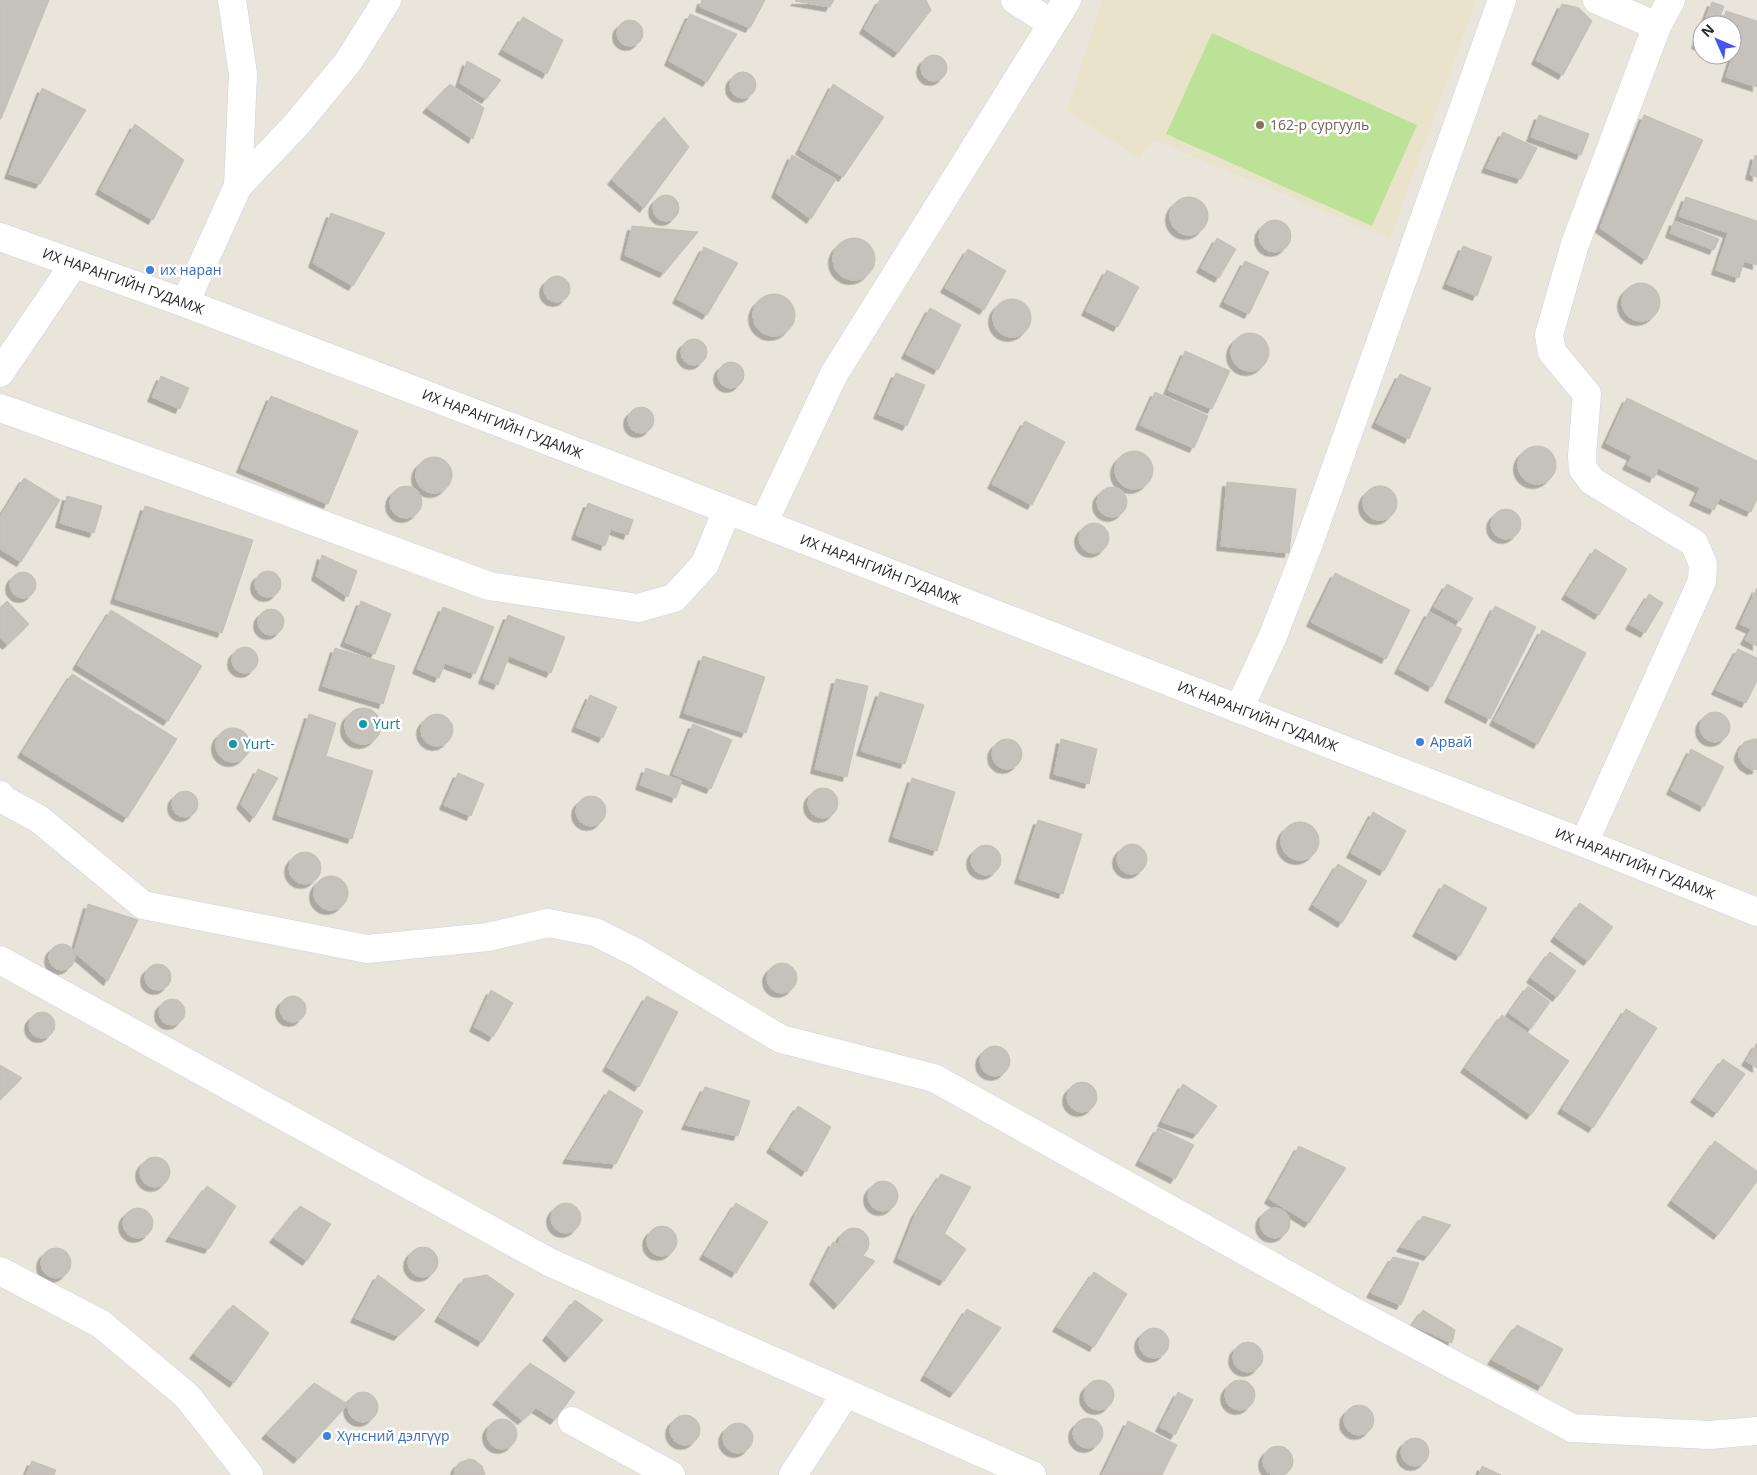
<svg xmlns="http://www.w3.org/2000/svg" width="1757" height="1475" font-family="'Open Sans',sans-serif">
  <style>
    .education { fill: #eae3cb }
    .pitch { fill: #bce298 }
    .building { fill: #c5c1bb; stroke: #c4c0b5; filter: url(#shadow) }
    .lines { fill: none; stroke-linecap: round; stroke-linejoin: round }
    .street-casing { stroke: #d0d2e0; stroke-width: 29 }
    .secondary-casing { stroke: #d0d2e0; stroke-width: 29 }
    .street { stroke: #fff; stroke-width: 28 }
    .secondary { stroke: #fff; stroke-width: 28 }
    .education-dot { fill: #8d6e63; stroke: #fff; stroke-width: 2 }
    .shop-dot { fill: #3f7fe0; stroke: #fff; stroke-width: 2 }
    .culture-dot { fill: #0f9aa8; stroke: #fff; stroke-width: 2 }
    .labels { text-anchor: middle; stroke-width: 5; stroke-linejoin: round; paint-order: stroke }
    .education-label { font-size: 14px; fill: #785e54; stroke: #fff; text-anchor: start }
    .shop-label { font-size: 14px; fill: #366cbe; stroke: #fff; text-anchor: start }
    .street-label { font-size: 14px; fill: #282828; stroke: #fff }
    .culture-label { font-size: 14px; fill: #0d838f; stroke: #fff; text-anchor: start }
  </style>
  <defs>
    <filter id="shadow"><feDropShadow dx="-4.5" dy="4.5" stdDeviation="0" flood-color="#0004"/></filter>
  </defs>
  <rect width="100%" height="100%" fill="#e9e5db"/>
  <!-- education -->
  <polygon class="education" points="1102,0 1476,0 1390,239 1154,140 1139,158 1067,111"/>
  <!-- pitch -->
  <polygon class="pitch" points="1212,33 1417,125 1372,226 1166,134"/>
  <!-- building -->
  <g class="building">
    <polygon points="0,0 49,0 1,119 0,119"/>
    <polygon points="702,0 765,0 750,28 700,7"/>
    <polygon points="796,0 834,0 830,7 795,1"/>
    <polygon points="880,0 926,0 931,10 898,53 864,29"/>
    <polygon points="1712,2 1724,6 1717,25 1703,25"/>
    <polygon points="1562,4 1579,8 1592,21 1563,75 1536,60"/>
    <polygon points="1726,11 1757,21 1757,87 1726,77 1733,55 1732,25 1721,25"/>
    <polygon points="690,14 737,34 707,82 669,61"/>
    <polygon points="523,17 563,40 547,74 503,50"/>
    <circle cx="630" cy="33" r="13"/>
    <polygon points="1702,27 1702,47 1696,44"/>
    <circle cx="934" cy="68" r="13"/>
    <polygon points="467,61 501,80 486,99 460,83"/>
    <circle cx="743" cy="85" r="13"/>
    <polygon points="450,84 484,108 473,139 427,108"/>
    <polygon points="833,84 884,117 843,177 800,150"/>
    <polygon points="42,88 86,110 40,184 9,174"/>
    <polygon points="1539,115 1589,134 1581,155 1531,137"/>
    <polygon points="1644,115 1703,140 1646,260 1600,228"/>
    <polygon points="664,117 689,147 644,208 612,180"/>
    <polygon points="135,124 184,160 153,220 100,190"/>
    <polygon points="1503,132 1537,148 1521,179 1486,168"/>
    <polygon points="792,155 836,179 811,219 776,193"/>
    <polygon points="1755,155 1757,156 1757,177 1750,175"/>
    <circle cx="666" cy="208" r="13"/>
    <polygon points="1686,197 1757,221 1757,265 1744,261 1739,278 1716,270 1728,233 1679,216"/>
    <circle cx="1189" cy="216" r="19"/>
    <polygon points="331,213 385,233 353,286 313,263"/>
    <circle cx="1275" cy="236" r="16"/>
    <polygon points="1674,221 1719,239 1714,250 1670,233"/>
    <polygon points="632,226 698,232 664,273 625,255"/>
    <circle cx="854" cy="259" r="21"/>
    <polygon points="1217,238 1236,249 1219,278 1201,268"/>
    <polygon points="1463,246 1492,257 1477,296 1447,284"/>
    <polygon points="704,247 738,263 707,315 677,299"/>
    <polygon points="968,249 1006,271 984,310 945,288"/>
    <polygon points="1245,261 1269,272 1249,314 1224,302"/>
    <polygon points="1107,270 1139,287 1118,327 1086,311"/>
    <circle cx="557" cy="289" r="13"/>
    <circle cx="1641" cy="302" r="19"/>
    <circle cx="774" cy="315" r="21"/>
    <circle cx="1012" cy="318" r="19"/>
    <polygon points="930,308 961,325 938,370 906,354"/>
    <circle cx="1250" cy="352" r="19"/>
    <circle cx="694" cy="352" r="13"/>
    <polygon points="1185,351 1230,371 1212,409 1168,390"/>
    <circle cx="731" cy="375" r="13"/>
    <polygon points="896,373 925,385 907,426 878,414"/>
    <polygon points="1400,374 1431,388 1409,439 1376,423"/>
    <polygon points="161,376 189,388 180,409 152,397"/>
    <polygon points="1155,392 1208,416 1194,448 1140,425"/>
    <polygon points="271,396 358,431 328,504 241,468"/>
    <polygon points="1627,398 1757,461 1757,499 1751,512 1720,498 1714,510 1694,501 1700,488 1658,468 1654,478 1627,465 1632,456 1606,443"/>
    <circle cx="641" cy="420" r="13"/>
    <polygon points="1025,421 1065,442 1032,505 992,484"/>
    <circle cx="1537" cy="465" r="19"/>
    <circle cx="1134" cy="470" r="19"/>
    <circle cx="434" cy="475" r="18"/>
    <polygon points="24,478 60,500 21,562 0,549 0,517"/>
    <polygon points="1227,482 1296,489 1289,553 1221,546"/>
    <circle cx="406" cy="502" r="16"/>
    <circle cx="1380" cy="503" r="17"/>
    <circle cx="1112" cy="502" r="15"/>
    <polygon points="67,496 102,506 94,533 60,523"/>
    <polygon points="588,503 633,520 628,535 611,529 605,546 576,535"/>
    <polygon points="145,506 253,540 222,633 115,599"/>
    <circle cx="1506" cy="524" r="15"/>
    <circle cx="1094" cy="538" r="15"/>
    <polygon points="1595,549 1627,569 1599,615 1566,595"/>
    <polygon points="322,555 357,571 348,597 316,576"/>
    <circle cx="268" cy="584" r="13"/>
    <circle cx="23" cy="585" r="13"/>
    <polygon points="1335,573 1410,610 1386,659 1311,622"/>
    <polygon points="1447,584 1473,598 1460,621 1434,607"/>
    <polygon points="1757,588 1757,646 1745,640 1751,629 1740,624"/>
    <polygon points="1649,594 1663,603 1645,633 1630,625"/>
    <polygon points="7,601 29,624 7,645 0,638 0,608"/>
    <polygon points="361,601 391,614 375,654 345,642"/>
    <polygon points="1495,606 1536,627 1490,719 1449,698"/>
    <polygon points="443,607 494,627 475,674 445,663 439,678 417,669"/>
    <circle cx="271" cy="622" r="13"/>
    <polygon points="111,610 202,666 168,721 77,665"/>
    <polygon points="1429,612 1462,629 1432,687 1399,669"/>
    <polygon points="508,615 565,637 551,673 509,656 498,685 483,679"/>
    <polygon points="1542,630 1586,653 1538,744 1494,721"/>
    <circle cx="245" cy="660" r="13"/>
    <polygon points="335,648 395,666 383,704 323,686"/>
    <polygon points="1738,649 1757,658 1757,681 1746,703 1716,690"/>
    <polygon points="703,656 765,677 746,733 684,713"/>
    <polygon points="72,674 177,739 127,818 22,753"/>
    <polygon points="836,679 868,686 847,777 815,769"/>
    <polygon points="880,692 924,705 905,764 861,751"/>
    <polygon points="590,695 617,707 603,738 576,727"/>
    <circle cx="363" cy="726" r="18"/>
    <circle cx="1715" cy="727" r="15"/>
    <circle cx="437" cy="730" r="16"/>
    <polygon points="309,714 336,723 326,756 373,771 352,839 277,815"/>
    <polygon points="693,724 732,740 711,789 673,774"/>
    <circle cx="233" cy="745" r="17"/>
    <circle cx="1007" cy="754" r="15"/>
    <polygon points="1061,739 1097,749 1089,784 1054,774"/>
    <polygon points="1754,739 1757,739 1757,769 1752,770 1744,765 1739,757 1739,752 1744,742"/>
    <polygon points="1691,749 1724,767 1704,807 1671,790"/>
    <polygon points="646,768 682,781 676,798 640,785"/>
    <polygon points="258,769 278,778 254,818 241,804"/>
    <polygon points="458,773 484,784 471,816 444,805"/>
    <polygon points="912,778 955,792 937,851 893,837"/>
    <circle cx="823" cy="803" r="15"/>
    <circle cx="185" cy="804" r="13"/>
    <circle cx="591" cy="811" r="15"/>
    <polygon points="1373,812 1406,831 1384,871 1351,853"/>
    <polygon points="1038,820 1082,834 1063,894 1019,879"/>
    <circle cx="1300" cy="841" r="19"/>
    <circle cx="1132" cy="859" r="15"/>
    <circle cx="986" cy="860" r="15"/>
    <circle cx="305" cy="868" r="16"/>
    <polygon points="1338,864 1367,881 1342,923 1313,905"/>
    <circle cx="331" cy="893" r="17"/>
    <polygon points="1444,884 1487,908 1460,956 1417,932"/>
    <polygon points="1580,903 1613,927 1588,961 1555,937"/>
    <polygon points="88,904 138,920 108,981 74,952"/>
    <circle cx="62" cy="957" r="13"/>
    <polygon points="1550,952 1576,971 1557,997 1531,978"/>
    <circle cx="782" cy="978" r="15"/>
    <circle cx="158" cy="977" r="13"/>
    <polygon points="1528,986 1550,1002 1531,1029 1509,1013"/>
    <polygon points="491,990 513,1003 493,1037 474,1027"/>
    <polygon points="647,996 678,1012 639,1087 607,1067"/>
    <circle cx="293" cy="1009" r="13"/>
    <circle cx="172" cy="1012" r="13"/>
    <polygon points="1626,1009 1657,1028 1593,1128 1562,1109"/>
    <circle cx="42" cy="1025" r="13"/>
    <polygon points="1502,1015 1569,1061 1531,1115 1465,1068"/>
    <polygon points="1757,1043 1757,1068 1746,1061"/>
    <circle cx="995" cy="1061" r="15"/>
    <polygon points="1723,1059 1745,1074 1717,1113 1695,1098"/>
    <polygon points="0,1065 22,1078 0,1100"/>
    <circle cx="1082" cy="1097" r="15"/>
    <polygon points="1183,1084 1217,1106 1197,1134 1162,1122"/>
    <polygon points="705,1087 750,1101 738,1136 686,1125"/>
    <polygon points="609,1090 643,1111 616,1164 567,1159"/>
    <polygon points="798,1106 831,1127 806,1172 771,1148"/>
    <polygon points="1158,1128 1194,1145 1175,1179 1140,1161"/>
    <polygon points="1715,1141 1757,1171 1757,1181 1718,1235 1672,1201"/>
    <polygon points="1299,1146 1346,1168 1309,1223 1269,1199"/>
    <circle cx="155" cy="1172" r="15"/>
    <polygon points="941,1174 971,1187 943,1236 916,1213"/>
    <circle cx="883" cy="1196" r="15"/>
    <polygon points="207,1186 236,1206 209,1249 170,1237"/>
    <circle cx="566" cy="1218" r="15"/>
    <polygon points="736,1203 768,1222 736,1273 704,1255"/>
    <polygon points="300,1206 331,1224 307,1261 274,1238"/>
    <circle cx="1275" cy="1223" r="15"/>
    <circle cx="138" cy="1223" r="15"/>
    <polygon points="916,1213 966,1249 944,1281 898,1258"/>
    <polygon points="1423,1216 1451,1225 1428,1256 1401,1247"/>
    <circle cx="662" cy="1241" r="15"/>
    <circle cx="854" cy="1243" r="15"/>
    <polygon points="833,1242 875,1261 838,1305 814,1280"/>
    <circle cx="423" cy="1262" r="15"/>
    <circle cx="56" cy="1263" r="15"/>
    <polygon points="1393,1257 1419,1263 1401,1305 1371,1293"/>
    <polygon points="1094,1272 1127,1294 1094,1347 1057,1327"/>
    <polygon points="378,1275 425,1310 398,1336 355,1318"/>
    <polygon points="487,1275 514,1294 482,1342 439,1317 464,1279"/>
    <polygon points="575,1300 603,1320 569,1358 547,1336"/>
    <polygon points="233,1305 269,1333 234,1383 194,1354"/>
    <polygon points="967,1309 1001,1328 954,1393 925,1376"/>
    <polygon points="1423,1310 1455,1330 1452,1343 1412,1325"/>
    <polygon points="1517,1325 1563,1349 1542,1386 1492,1360"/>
    <circle cx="1154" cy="1343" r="15"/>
    <circle cx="1248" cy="1357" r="15"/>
    <polygon points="530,1363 575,1392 555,1420 536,1408 522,1420 497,1400"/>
    <circle cx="1099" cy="1395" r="15"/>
    <circle cx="1240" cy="1395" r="15"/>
    <polygon points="314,1383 348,1404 298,1459 266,1434"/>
    <circle cx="363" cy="1407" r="15"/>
    <polygon points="1178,1392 1193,1400 1175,1435 1160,1427"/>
    <circle cx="1359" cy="1420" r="15"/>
    <circle cx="685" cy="1430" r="15"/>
    <circle cx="1088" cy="1433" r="15"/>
    <circle cx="502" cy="1434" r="15"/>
    <polygon points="1128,1421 1177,1445 1162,1475 1102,1475"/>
    <circle cx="738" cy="1438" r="15"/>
    <circle cx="1415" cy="1452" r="14"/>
    <circle cx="1278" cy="1461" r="15"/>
    <polygon points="469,1459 474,1460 482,1466 485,1475 454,1475 456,1467 459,1463"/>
    <polygon points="32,1461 56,1470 54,1475 26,1475"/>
    <polygon points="1482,1466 1501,1475 1479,1475"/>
  </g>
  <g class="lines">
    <defs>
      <g id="street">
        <polyline points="232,0 243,74 238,186"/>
        <polyline points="1015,0 1052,24"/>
        <polyline points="1597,0 1657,26"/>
        <polyline points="185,303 238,186 297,124 348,62 387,0"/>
        <polyline points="0,373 74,264"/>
        <polyline points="0,408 199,479 489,586 638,608 674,598 705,564 727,510"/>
        <polyline points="763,524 834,374 1067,0"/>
        <polyline points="1239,709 1273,636 1309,543 1502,0"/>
        <polyline points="0,795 4,800 39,819 143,905 367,949 488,937 548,923 595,932 637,953 781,1039 934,1078 1349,1309 1572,1428 1709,1435 1757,1431"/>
        <polyline points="1584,843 1702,581 1703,564 1694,543 1592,481 1583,469 1582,456 1587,394 1552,352 1549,335 1575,244 1657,26 1671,0"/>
        <polyline points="0,960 551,1263 1032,1475"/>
        <polyline points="0,1271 101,1324 187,1396 249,1475"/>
        <polyline points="572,1421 671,1475"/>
        <polyline points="793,1475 846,1393"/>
      </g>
      <g id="secondary">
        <path id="s1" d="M0,237l185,66 468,178 931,362 173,69"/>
      </g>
    </defs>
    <!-- street casing -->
    <use href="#street" class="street-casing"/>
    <!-- secondary casing -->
    <use href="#secondary" class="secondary-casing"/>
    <!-- street -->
    <use href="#street" class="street"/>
    <!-- secondary -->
    <use href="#secondary" class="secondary"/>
  </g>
  <!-- markers -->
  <circle class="education-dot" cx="1260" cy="125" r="5"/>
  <g class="shop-dot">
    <circle cx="150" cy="270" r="5"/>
    <circle cx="1420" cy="742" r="5"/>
    <circle cx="327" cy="1436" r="5"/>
  </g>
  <g class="culture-dot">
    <circle cx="363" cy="724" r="5"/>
    <circle cx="233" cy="744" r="5"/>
  </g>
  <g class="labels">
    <!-- education labels -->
    <g class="education-label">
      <text x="1270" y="130">162-р сургууль</text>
    </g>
    <!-- shop labels -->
    <g class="shop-label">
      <text x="160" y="275">их наран</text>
      <text x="1430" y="747">Арвай</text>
      <text x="337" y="1441">Хүнсний дэлгүүр</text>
    </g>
    <!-- street labels -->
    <g class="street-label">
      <text dy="5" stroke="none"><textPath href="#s1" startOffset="131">ИХ НАРАНГИЙН ГУДАМЖ</textPath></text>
      <text dy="5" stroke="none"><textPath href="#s1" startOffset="536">ИХ НАРАНГИЙН ГУДАМЖ</textPath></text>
      <text dy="5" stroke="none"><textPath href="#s1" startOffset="941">ИХ НАРАНГИЙН ГУДАМЖ</textPath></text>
      <text dy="5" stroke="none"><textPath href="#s1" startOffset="1346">ИХ НАРАНГИЙН ГУДАМЖ</textPath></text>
      <text dy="5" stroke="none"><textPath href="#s1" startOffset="1751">ИХ НАРАНГИЙН ГУДАМЖ</textPath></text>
    </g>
    <!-- culture labels -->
    <g class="culture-label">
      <text x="373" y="729">Yurt</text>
      <text x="243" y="749">Yurt-</text>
    </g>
  </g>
  <!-- north arrow -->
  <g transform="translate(1717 40) rotate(315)"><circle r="24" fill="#ffffff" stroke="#a9a9a9"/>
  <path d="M0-4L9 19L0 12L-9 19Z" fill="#4756ea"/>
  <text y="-8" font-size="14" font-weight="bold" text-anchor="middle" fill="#282828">N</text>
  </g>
</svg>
